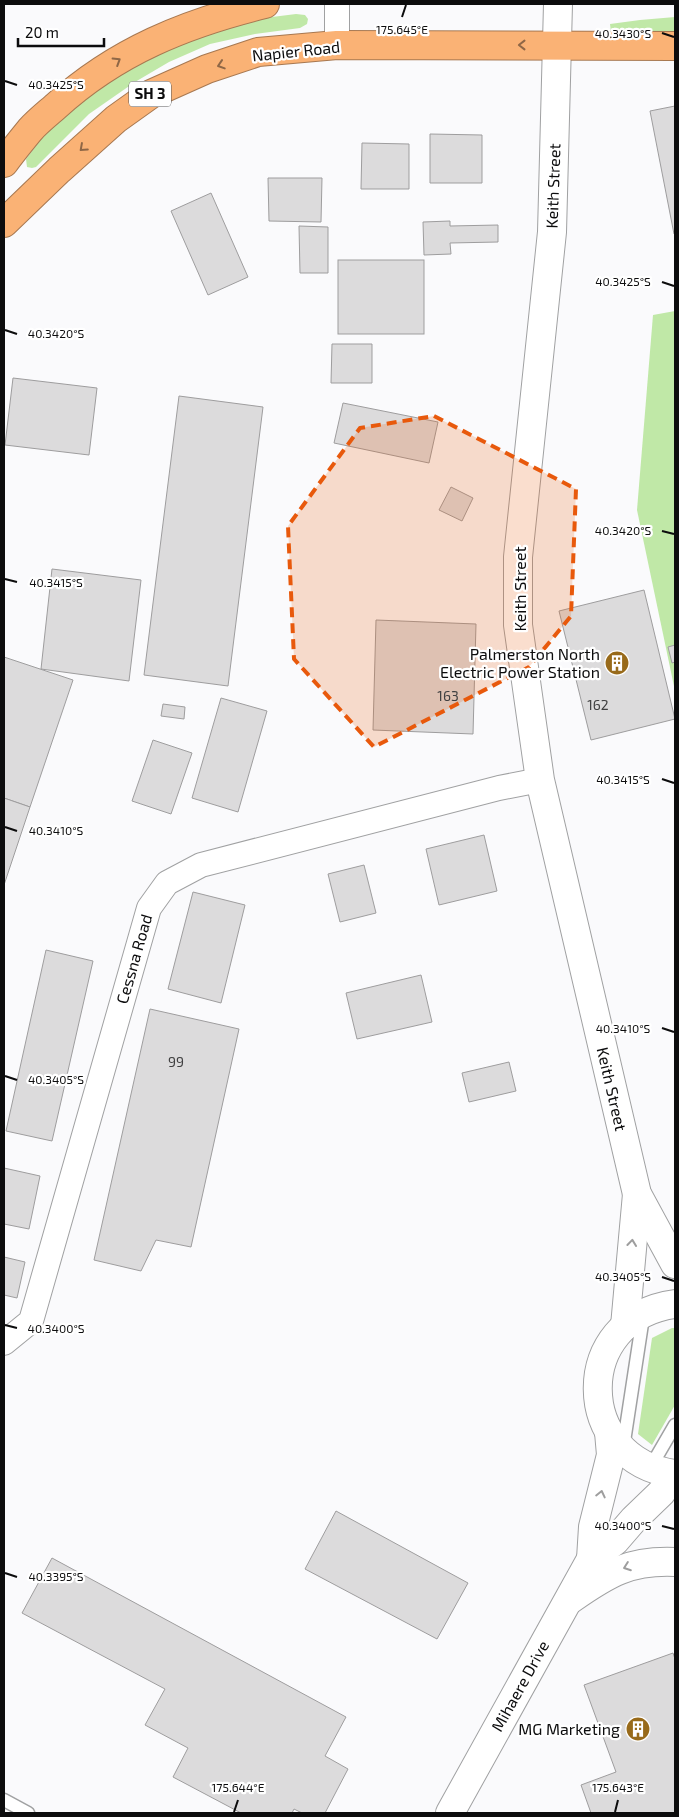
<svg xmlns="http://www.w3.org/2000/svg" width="679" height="1817" font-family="'Exo 2',sans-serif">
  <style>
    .green { fill: #c0e8a7 }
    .building { fill: #dcdbdc; stroke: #9e9d9e }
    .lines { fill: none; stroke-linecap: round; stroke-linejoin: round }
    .lane-casing { stroke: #a0a1a2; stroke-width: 15 }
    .street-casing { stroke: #a0a1a2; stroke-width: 26 }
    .secondary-casing { stroke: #a0a1a2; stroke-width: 30 }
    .highway-casing { stroke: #a77851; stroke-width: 30 }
    .lane { stroke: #fff; stroke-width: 12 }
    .street { stroke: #fff; stroke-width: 24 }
    .secondary { stroke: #fff; stroke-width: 28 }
    .highway { stroke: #fab275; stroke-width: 28 }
    .oneway { stroke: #8f6746 }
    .oneway2 { stroke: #9e9e9e }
    .marked { fill: #e8590c; fill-opacity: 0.2; stroke: #e8590c; stroke-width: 4; stroke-dasharray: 10 6; stroke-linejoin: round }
    .ticks { fill: none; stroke: #0c0c0d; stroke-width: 2 }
    .labels { text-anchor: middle; stroke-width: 4.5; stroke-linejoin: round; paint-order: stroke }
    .number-label { font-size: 14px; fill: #404041 }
    .shield { fill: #fff; stroke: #555556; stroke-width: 1 }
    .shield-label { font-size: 15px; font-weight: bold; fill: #0c0c0d }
    .street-label { font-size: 16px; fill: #0c0c0d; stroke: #fff }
    .poi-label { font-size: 16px; fill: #0c0c0d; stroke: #fff; text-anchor: end }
    .ticks-label { font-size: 12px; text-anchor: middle; fill: #0c0c0d; stroke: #fff; stroke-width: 4.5; stroke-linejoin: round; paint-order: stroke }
  </style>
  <rect width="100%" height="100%" fill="#fafafc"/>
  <!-- green -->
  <g class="green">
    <polygon points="296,14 305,15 308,19 307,24 300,28 255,34 210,44 169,62 135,82 89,114 36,167 32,168 27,167 26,159 41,139 67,112 113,78 148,57 247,20"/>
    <polygon points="675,17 675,32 611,32 610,24 640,20"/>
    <polygon points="675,311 675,691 637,510 653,315"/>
    <polygon points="672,1328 675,1328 675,1405 652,1445 638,1434 652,1338"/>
  </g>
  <!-- building -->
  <g class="building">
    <polygon points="675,106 675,234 674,234 650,111"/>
    <polygon points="430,134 482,135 482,183 430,183"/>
    <polygon points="362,143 409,144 409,189 361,189"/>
    <polygon points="268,178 322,178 321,222 269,221"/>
    <polygon points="211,193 248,277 208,295 171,211"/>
    <polygon points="450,221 450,226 498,225 498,242 450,243 451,254 424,255 423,222"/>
    <polygon points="299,226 328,227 328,273 300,273"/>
    <rect x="338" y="260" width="86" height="74"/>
    <polygon points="332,344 372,344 372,383 331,383"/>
    <polygon points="13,378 97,388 89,455 5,445"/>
    <polygon points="179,396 263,407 228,686 144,675"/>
    <polygon points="343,403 438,422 429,463 334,443"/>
    <polygon points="451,487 473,498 462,521 439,510"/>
    <polygon points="52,569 141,580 129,681 41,669"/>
    <polygon points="644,590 675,719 591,740 559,611"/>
    <polygon points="376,620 476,624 473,734 373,730"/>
    <polygon points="675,645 675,662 672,663 668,647"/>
    <polygon points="4,657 73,680 30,807 4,798"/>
    <polygon points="221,698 267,711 238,812 192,798"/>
    <polygon points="163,704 185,707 184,719 161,716"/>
    <polygon points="153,740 192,753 171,814 132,801"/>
    <polygon points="4,798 30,807 4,885"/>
    <polygon points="484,835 497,891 439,905 426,849"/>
    <polygon points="364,865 376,913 340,922 328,874"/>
    <polygon points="193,892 245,905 221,1003 168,989"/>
    <polygon points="46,950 93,961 52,1141 6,1131"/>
    <polygon points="421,975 432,1022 357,1039 346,993"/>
    <polygon points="150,1009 239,1029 191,1247 156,1240 141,1271 94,1260"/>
    <polygon points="509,1062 516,1091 469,1102 462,1073"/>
    <polygon points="4,1168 40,1176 29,1229 4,1224"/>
    <polygon points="4,1257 25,1262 17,1298 4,1295"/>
    <polygon points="336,1511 468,1583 437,1639 305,1569"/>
    <polygon points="52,1558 346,1717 325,1756 348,1769 325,1813 302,1813 294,1809 292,1813 241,1813 173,1777 188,1748 145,1725 165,1689 22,1613"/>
    <polygon points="673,1653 675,1659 675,1813 591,1813 581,1785 616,1772 584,1685"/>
  </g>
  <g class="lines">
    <defs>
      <g id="lane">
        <polyline points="623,1448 643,1317"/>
        <polyline points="650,1468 675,1425"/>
        <polyline points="4,1800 28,1813"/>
      </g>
      <g id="street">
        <polyline points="337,4 337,45"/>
        <polyline points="4,1343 31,1321 149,908 167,883 201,865 499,788 540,780"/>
      </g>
      <g id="secondary">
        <polyline points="558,4 552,232 518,557 518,625 540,780 637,1194 675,1264"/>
        <path d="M675,1304c-104,14 -102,156 0,170"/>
        <polyline points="625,1326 637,1194"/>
        <polyline points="591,1559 593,1527 611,1455 609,1432"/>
        <path d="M571,1599c37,-26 59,-39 104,-37"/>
        <polyline points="450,1813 591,1559 615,1541 634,1519 661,1493 675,1474"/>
      </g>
      <g id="highway">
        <path d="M4,163c8,-11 17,-22 26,-33 7,-8 17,-16 25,-23 61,-56 132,-84 210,-103"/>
        <polyline points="4,223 59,170 116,119 151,94 207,69 258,52 337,45 675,46"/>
      </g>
    </defs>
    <!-- lane casing -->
    <use href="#lane" class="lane-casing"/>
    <!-- street casing -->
    <use href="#street" class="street-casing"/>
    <!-- secondary casing -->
    <use href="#secondary" class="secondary-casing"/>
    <!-- highway casing -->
    <use href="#highway" class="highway-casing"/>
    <!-- lane -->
    <use href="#lane" class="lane"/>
    <!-- street -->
    <use href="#street" class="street"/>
    <!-- secondary -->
    <use href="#secondary" class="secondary"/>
    <!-- highway -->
    <use href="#highway" class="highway"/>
  </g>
  <!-- one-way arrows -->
  <defs><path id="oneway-chevron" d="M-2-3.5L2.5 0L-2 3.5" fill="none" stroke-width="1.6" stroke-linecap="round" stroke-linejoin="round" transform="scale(1.25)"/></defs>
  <g class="oneway">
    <use href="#oneway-chevron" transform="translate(522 45) rotate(180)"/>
    <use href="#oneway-chevron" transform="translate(117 61) rotate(-32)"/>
    <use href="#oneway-chevron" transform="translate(221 65) rotate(162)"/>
    <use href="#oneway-chevron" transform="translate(83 148) rotate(138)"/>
  </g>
  <g class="oneway2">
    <use href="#oneway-chevron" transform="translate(632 1243) rotate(-84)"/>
    <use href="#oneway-chevron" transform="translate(601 1494) rotate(-77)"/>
    <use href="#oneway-chevron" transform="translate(627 1567) rotate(160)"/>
  </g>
  <!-- marked area -->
  <path class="marked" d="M434,416l142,73 -5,127 -42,51 -155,80 -80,-88 -6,-133 72,-98z"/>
  <!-- ticks -->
  <path class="ticks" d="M402,17l4,-12M662,33l12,4M5,81l12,4M662,282l12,4M5,330l12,4M662,531l12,3M5,579l12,3M662,779l12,4M5,827l12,4M662,1028l12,4M5,1076l12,4M662,1277l12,4M5,1325l12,3M662,1526l12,3M5,1573l12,4M234,1812l4,-12M615,1812l3,-12"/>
  <!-- icons -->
  <defs>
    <symbol id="building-disc" viewBox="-11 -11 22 22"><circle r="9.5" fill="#986a1a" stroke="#fff"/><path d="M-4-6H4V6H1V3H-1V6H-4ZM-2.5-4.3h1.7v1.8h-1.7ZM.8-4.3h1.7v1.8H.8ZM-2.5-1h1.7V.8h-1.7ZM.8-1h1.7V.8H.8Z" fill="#fff"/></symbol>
  </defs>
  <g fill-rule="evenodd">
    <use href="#building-disc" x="603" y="649" width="28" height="28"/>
    <use href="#building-disc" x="624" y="1715" width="28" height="28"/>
  </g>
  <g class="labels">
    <!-- number labels -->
    <g class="number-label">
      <text x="448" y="701">163</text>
      <text x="598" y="710">162</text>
      <text x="176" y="1067">99</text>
    </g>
    <!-- shield labels -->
    <rect class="shield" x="129" y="81.5" width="42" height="25" rx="4"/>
    <g class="shield-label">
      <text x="150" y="99">SH 3</text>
    </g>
    <!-- street labels -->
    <g class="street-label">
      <text transform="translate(296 51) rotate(-6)" y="6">Napier Road</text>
      <text transform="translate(553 186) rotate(-88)" y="6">Keith Street</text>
      <text transform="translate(520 589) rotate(-90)" y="6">Keith Street</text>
      <text transform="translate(134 959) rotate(-74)" y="6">Cessna Road</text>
      <text transform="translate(612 1089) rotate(77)" y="6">Keith Street</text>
      <text transform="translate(520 1686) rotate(-61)" y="6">Mihaere Drive</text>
    </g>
    <!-- poi labels -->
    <g class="poi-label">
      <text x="600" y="660">Palmerston North<tspan x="600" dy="18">Electric Power Station</tspan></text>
      <text x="620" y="1735">MG Marketing</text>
    </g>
  </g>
  <g class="ticks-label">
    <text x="402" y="34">175.645°E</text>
    <text x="623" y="38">40.3430°S</text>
    <text x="56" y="89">40.3425°S</text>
    <text x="623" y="286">40.3425°S</text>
    <text x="56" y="338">40.3420°S</text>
    <text x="623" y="535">40.3420°S</text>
    <text x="56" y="587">40.3415°S</text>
    <text x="623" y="784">40.3415°S</text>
    <text x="56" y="835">40.3410°S</text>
    <text x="623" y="1033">40.3410°S</text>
    <text x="56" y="1084">40.3405°S</text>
    <text x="623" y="1281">40.3405°S</text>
    <text x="56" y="1333">40.3400°S</text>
    <text x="623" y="1530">40.3400°S</text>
    <text x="56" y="1581">40.3395°S</text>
    <text x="238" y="1792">175.644°E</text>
    <text x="618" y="1792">175.643°E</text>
  </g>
  <!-- border -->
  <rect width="679" height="1817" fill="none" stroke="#0c0c0d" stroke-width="10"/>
  <!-- scale -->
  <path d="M18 38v8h86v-8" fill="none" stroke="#0c0c0d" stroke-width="2.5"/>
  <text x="25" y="38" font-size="15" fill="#0c0c0d" stroke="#ffffff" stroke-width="4" paint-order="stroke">20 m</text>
</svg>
